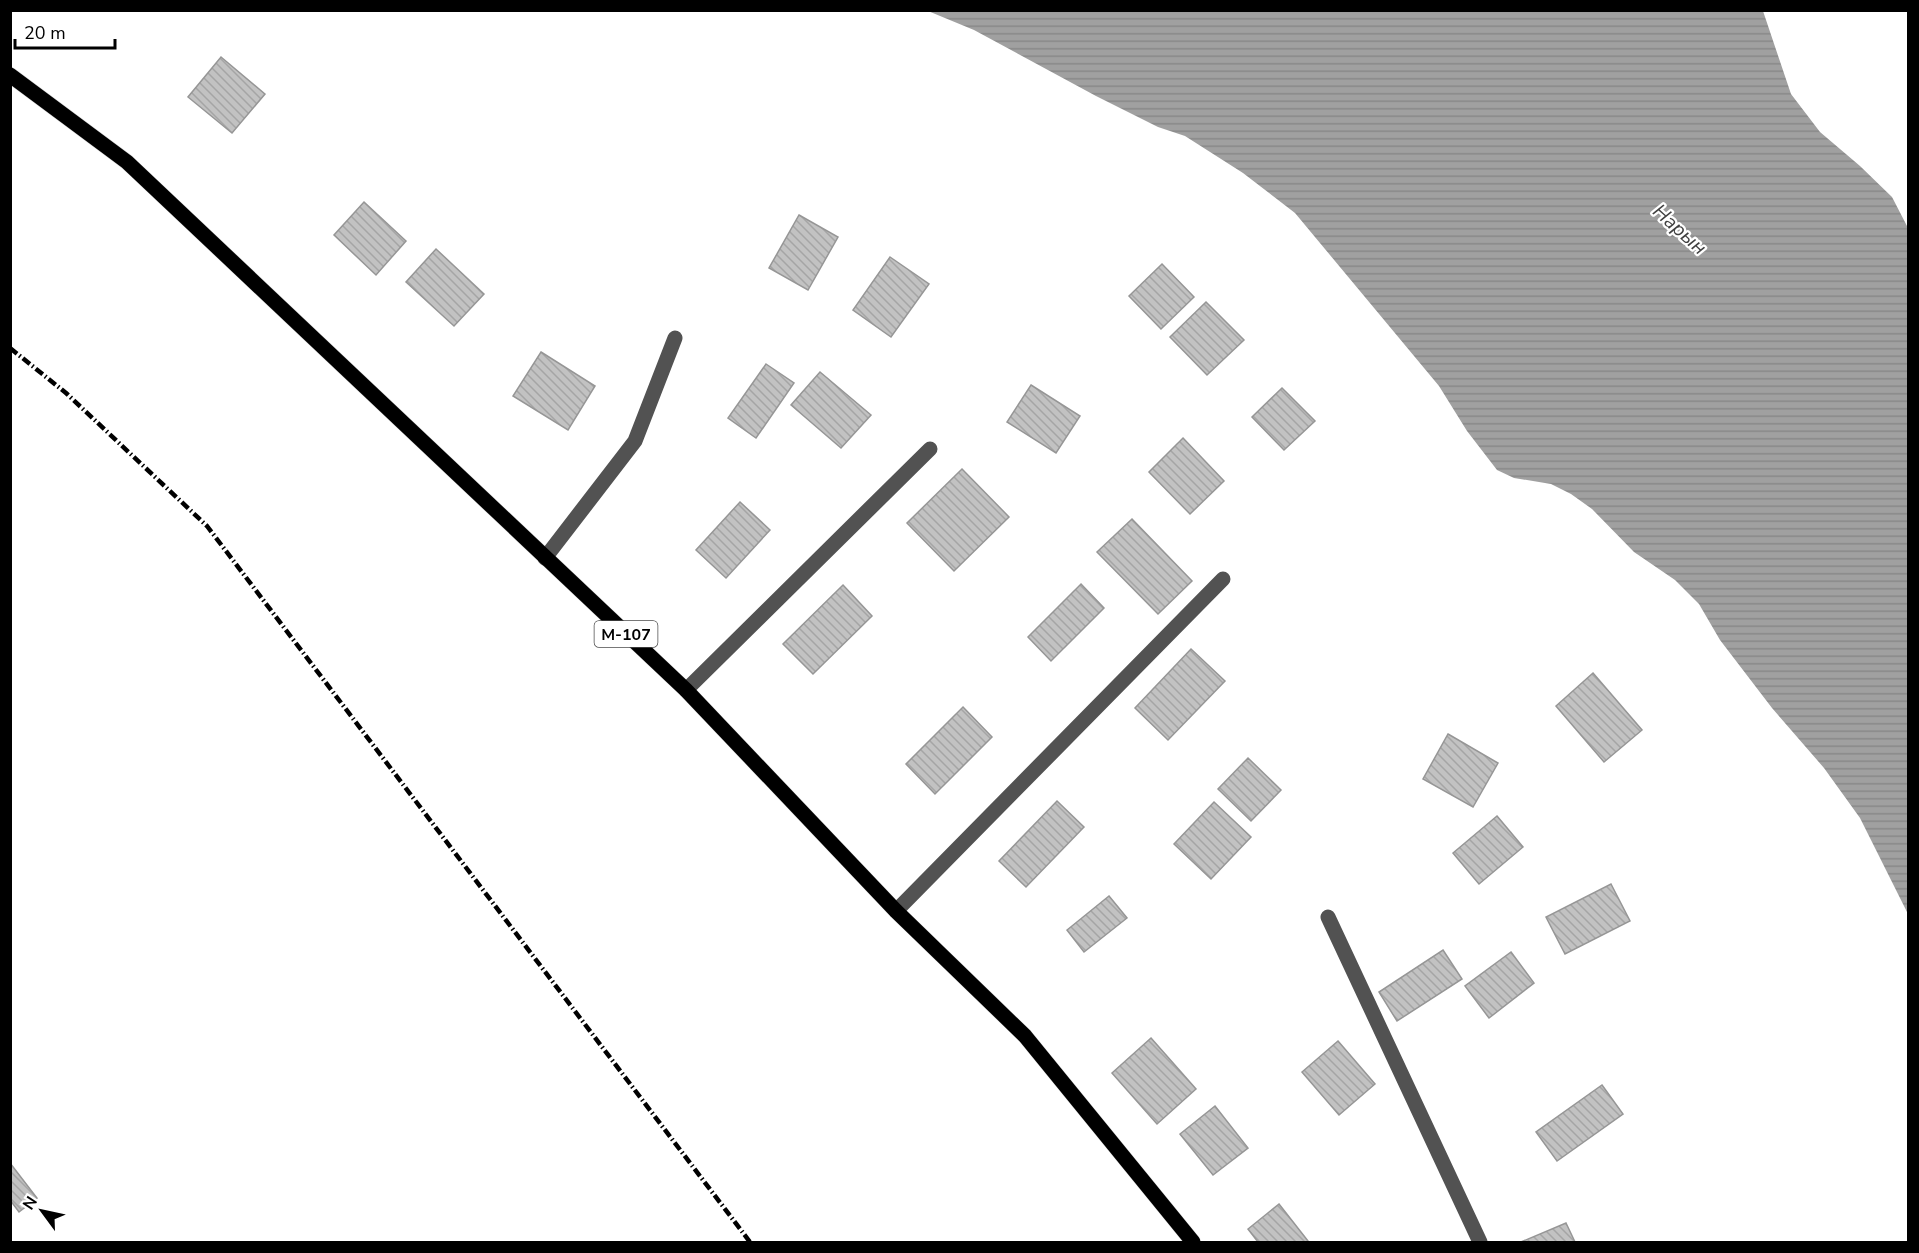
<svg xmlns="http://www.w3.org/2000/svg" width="1919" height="1253" font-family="'Nunito Sans',sans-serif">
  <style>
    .water { fill: url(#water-rules) }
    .building { fill: url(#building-back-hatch); stroke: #969696; stroke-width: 1.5 }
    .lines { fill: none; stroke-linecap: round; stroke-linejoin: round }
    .major-casing { stroke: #dbdbdb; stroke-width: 16 }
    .minor { stroke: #525252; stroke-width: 15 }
    .major { stroke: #000; stroke-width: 15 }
    .rail { stroke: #000; stroke-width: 4.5; stroke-dasharray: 9 3 1.5 3; stroke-linecap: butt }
    .labels { text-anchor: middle; stroke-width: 4.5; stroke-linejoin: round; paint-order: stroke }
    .shield { fill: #fff; stroke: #4c4c4c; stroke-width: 1.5 }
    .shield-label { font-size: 16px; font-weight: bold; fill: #000 }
    .water-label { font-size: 20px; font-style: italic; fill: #414141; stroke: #fff }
  </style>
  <defs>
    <pattern id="water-rules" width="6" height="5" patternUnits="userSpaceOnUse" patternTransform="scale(1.5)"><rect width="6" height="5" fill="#a0a0a0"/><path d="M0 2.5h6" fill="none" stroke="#888"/></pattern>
    <pattern id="building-back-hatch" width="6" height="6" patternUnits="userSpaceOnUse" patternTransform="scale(1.5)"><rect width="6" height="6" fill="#c2c2c2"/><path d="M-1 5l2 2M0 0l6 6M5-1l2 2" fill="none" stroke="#a5a5a5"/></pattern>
  </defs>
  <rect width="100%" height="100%" fill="#fff"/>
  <!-- water -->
  <polygon class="water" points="928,11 1763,11 1791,94 1820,132 1860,166 1892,197 1907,226 1908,247 1908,914 1860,818 1824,768 1772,708 1720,640 1699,604 1675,580 1634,552 1592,509 1571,494 1551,484 1514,478 1497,470 1467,431 1439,386 1295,213 1243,173 1185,136 1158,127 1096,96 974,30"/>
  <!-- building -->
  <g class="building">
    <polygon points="221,57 265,94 232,133 188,97"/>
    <polygon points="364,202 406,241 376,275 334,235"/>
    <polygon points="799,215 838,237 808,290 769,268"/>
    <polygon points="436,249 484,294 454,326 406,282"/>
    <polygon points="890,257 929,284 891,337 853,310"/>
    <polygon points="1162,264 1194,297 1161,329 1129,296"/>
    <polygon points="1206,302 1244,340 1207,375 1170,337"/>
    <polygon points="541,352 595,386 568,430 513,396"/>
    <polygon points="766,364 794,383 756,438 728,418"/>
    <polygon points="820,372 871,415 841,448 791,405"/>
    <polygon points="1031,385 1080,416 1056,453 1007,422"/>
    <polygon points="1282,388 1315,421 1284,450 1252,417"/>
    <polygon points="1183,438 1224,481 1190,514 1149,472"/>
    <polygon points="962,469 1009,517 954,571 907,523"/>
    <polygon points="740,502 770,530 726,578 696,550"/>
    <polygon points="1132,519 1192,581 1158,614 1097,552"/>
    <polygon points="1081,584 1104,608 1051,661 1028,637"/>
    <polygon points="843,585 872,616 813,674 783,644"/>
    <polygon points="1191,649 1225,681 1168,740 1135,708"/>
    <polygon points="1593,673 1642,730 1604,762 1556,706"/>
    <polygon points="963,707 992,737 935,794 906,764"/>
    <polygon points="1448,734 1498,763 1473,807 1423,779"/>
    <polygon points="1248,758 1281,790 1251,821 1218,789"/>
    <polygon points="1057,801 1084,827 1026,887 999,861"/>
    <polygon points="1214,802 1251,837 1211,879 1174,844"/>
    <polygon points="1497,816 1523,847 1479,884 1453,853"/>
    <polygon points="1611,884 1630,921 1565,954 1546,917"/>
    <polygon points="1109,896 1127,918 1084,952 1067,930"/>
    <polygon points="1443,950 1462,979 1397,1021 1379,992"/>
    <polygon points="1511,952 1534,983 1489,1018 1465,986"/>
    <polygon points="1151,1038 1196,1089 1157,1124 1112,1073"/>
    <polygon points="1338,1041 1375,1084 1339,1115 1302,1072"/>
    <polygon points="1602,1085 1623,1114 1557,1161 1536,1132"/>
    <polygon points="1215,1106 1248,1148 1213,1175 1180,1134"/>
    <polygon points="10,1163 37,1198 19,1212 10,1200"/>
    <polygon points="1279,1204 1308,1241 1306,1242 1258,1242 1248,1229"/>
    <polygon points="1566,1223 1575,1242 1521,1242"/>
  </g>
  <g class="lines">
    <defs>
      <polyline id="major" points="10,75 127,162 686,690 896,911 1025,1036 1193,1242"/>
    </defs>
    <!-- major casing -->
    <use href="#major" class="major-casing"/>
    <!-- minor -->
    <g class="minor">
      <polyline points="545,558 635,441 675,338"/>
      <polyline points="686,690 930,449"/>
      <polyline points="896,911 1223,579"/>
      <polyline points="1328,917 1480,1242"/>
    </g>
    <!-- major -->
    <use href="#major" class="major"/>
    <!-- rail -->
    <polyline class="rail" points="10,348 66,393 207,526 750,1242"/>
  </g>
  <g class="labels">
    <!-- shield labels -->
    <rect class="shield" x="594.5" y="621" width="63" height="26" rx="4.5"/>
    <g class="shield-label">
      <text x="626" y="640">М-107</text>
    </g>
    <!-- water labels -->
    <g class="water-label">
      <text transform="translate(1680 229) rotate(42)" y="7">Нарын</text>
    </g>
  </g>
  <!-- border -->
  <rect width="1919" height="1253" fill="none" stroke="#000000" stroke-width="24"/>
  <!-- north arrow -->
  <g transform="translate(42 1211) rotate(303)" stroke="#ffffff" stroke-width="4.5" paint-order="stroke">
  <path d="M0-4.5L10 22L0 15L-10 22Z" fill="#000000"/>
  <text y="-9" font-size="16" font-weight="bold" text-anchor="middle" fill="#000000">N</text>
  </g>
  <!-- scale -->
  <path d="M15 39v9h100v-9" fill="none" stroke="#000000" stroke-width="3"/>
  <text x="24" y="39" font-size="18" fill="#000000" stroke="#ffffff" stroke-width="4.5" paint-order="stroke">20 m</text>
</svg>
